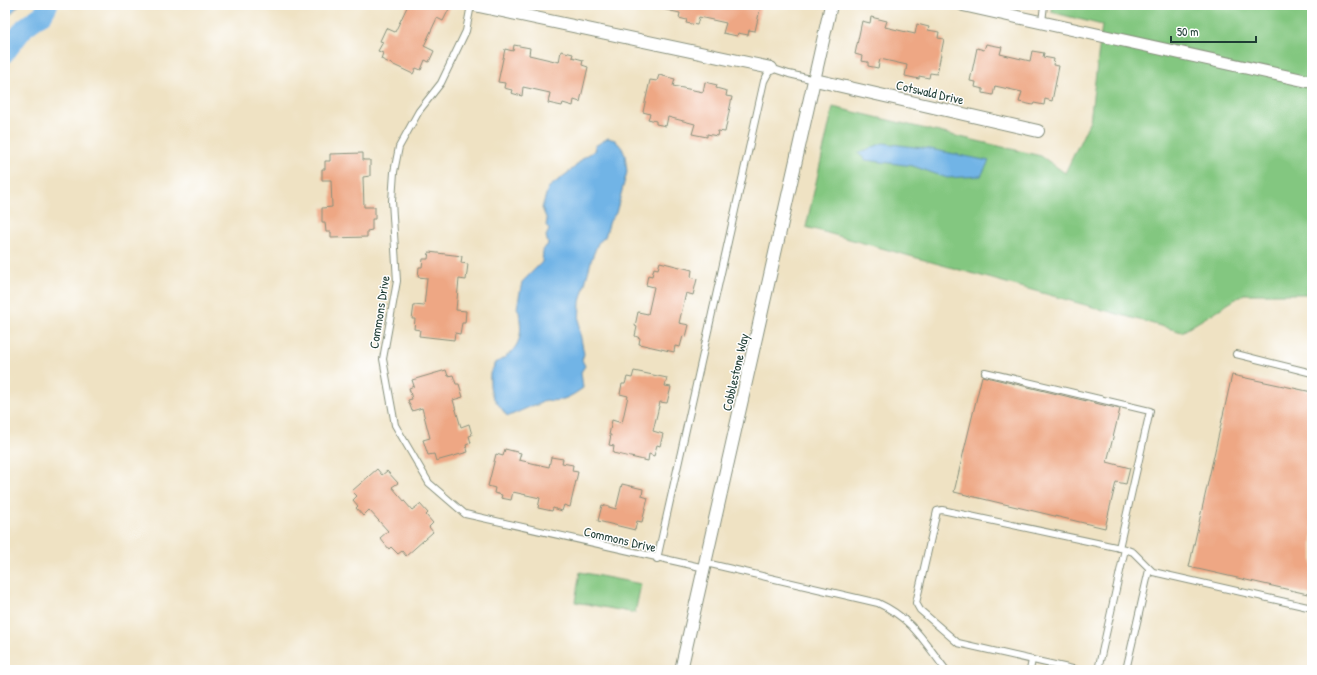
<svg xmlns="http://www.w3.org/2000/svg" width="1317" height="675" font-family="'Patrick Hand',sans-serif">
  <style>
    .green { fill: #83c780; stroke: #51825a }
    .water { fill: #71b4e6; stroke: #48788d }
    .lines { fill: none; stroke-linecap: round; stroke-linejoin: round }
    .river { stroke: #71b4e6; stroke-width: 20 }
    .building { fill: #eea784 }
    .service-casing { stroke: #87907c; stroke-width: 8 }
    .minor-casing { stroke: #87907c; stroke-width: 14 }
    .service { stroke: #fff; stroke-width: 6 }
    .minor { stroke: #fff; stroke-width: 12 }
    .labels { text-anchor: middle; stroke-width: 3; stroke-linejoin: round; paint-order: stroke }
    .street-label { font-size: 13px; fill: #1f3d34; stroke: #fff }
  </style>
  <rect width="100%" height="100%" fill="#fff"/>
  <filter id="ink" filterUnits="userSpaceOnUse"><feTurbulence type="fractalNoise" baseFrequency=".025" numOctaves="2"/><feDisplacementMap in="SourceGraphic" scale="8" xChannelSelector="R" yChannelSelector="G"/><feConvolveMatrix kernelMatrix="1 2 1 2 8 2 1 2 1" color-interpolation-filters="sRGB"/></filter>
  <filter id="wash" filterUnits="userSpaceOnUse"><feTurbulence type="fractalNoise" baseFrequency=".012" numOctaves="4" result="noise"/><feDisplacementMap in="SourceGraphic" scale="16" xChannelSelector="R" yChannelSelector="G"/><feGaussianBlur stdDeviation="0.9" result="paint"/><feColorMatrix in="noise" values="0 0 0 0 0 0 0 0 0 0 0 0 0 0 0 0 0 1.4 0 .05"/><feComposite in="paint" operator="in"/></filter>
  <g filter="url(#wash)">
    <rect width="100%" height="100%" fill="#efe2c3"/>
    <!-- green -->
    <g class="green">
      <polygon points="1052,5 1312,5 1312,81 1310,92 1312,92 1312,294 1244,294 1182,332 806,227 833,107 1041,156 1065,173 1090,121 1102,25 1051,12"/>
      <polygon points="580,572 641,584 635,613 575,602"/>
    </g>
    <!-- water -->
    <g class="water">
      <polygon points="5,5 19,5 5,20"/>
      <path d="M608,138l7,2 7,8 3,7 2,17 -11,41 -6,8 -5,16 -7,6 -6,15 -12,44 -1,26 5,26 -2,6 3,6 -4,6 2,16c-11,8 -22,15 -37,12l-9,5h-3l-25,11 -3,-1c-12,-18 -17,-17 -16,-40 0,-5 4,-5 4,-11 20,-11 29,-21 26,-44 -1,-5 0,-8 -3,-12l5,-26 20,-20 1,-12 5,-6 -2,-8 3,-6 -3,-5 1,-5 -5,-12 6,-20 26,-20 9,-10 11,-7 1,-5z"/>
      <polygon points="883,143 930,149 989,161 981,176 947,178 913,166 866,160 858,153"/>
    </g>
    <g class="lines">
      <!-- river -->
      <polyline class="river" points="5,53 25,27 43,14 48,5"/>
    </g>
    <g id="blocks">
      <!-- building -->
      <g class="building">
        <polygon points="408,5 451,5 443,21 437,18 424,46 434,51 429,62 425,60 421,70 416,68 413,74 381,59 383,53 378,51 383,42 380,41 386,28 395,32"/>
        <polygon points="662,5 761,5 755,31 749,30 748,35 738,33 737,36 723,33 726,23 699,17 697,25 686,23 687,20 679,18 680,13 662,9"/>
        <polygon points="871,17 887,21 885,27 915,34 917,24 929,27 928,30 939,32 938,38 944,39 937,74 930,73 929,78 919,76 919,79 905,76 907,65 880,59 878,68 868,66 868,62 861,61 862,56 855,54 862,21 870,23"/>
        <polygon points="986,44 1002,47 1000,54 1030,61 1032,51 1044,53 1043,57 1054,59 1053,65 1059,66 1052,101 1045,99 1044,105 1034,103 1033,105 1019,102 1022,92 995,86 993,95 983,93 983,89 975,87 976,82 970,81 977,48 984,50"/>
        <polygon points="514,45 530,48 529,55 559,62 561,51 573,54 572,57 583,60 582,65 588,67 580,102 574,100 573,106 563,103 562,106 548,103 550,93 523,87 522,96 511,93 512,90 504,88 505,83 498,82 505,49 513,51"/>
        <polygon points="659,75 675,79 673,86 703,92 705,82 717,85 716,88 727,91 726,96 732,97 725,132 718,131 717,136 707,134 707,137 692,134 695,124 668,117 666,126 656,124 656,121 648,119 650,114 643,112 650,80 657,81"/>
        <polygon points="363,153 363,160 370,160 370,176 363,177 364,207 375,207 375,219 372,219 372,230 367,231 367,237 331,238 331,232 326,232 325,222 322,222 322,208 332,207 331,180 322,180 322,169 325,169 325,161 330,161 330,154"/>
        <polygon points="429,252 462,256 461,263 468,264 466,280 459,279 456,310 466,311 465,323 462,323 460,334 455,333 454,340 419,336 420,330 414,329 415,319 412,319 414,305 424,306 427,278 418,277 419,267 422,267 423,259 428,259"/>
        <polygon points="660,262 692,270 691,277 697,279 693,295 686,293 679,323 689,325 686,337 683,336 680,347 675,346 674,352 639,344 640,338 635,336 637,327 635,326 638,312 648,314 654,287 646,285 648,275 652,276 654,268 658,269"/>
        <polygon points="446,370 448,376 453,375 456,384 459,384 463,397 453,400 461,427 469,424 472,435 469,436 471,443 466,445 468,452 436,461 434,454 428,455 423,440 430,438 422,408 412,411 408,400 412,399 409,388 414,386 412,380"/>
        <polygon points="634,371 667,378 665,386 671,387 667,403 660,402 653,431 663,434 660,446 657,445 654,456 649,454 648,461 613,453 614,446 609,445 611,435 609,435 612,420 622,423 628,396 620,394 622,384 625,384 627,377 632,378"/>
        <polygon points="1232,375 1312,392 1312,595 1189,567"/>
        <polygon points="982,376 1120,409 1107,462 1130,468 1126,484 1116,482 1105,528 954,492"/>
        <polygon points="505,449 521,453 519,460 549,467 551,457 563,459 562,463 573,465 572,471 578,472 570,507 564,505 562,511 553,508 552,511 538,508 540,498 513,492 511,500 501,498 502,495 494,493 495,488 488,486 496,454 503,456"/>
        <polygon points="377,469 382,475 387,471 398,483 392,487 412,510 420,504 428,513 426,515 433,523 429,527 433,532 406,556 402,551 398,554 391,547 389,549 380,538 388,531 369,510 363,516 356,508 358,506 353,500 357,496 352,491"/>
        <polygon points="622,484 643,489 642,496 648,498 642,522 637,521 635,530 598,521 602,505 616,509"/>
      </g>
    </g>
  </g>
  <g filter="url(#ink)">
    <use href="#blocks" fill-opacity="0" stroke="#87907c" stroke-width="1"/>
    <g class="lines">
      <defs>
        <g id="service">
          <polyline points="471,5 466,31 441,83 419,111 399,147 394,172 392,201 397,281 383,359 395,425 429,483 465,514 705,568"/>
          <polyline points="1042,22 1044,5"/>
          <polyline points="1236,354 1312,373"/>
          <polyline points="985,372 1150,411 1119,548"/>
          <polyline points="657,559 764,81 771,68 789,74 815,80"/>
          <path d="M706,563l172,40c35,16 46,39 68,67"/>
          <polyline points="1030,670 1032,660"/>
          <polyline points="1077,670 958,643 920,610 916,603 937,511 942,510 1125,549 1133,552 1153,572 1312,608"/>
          <polyline points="1098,670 1125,549"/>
          <polyline points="1126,670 1149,570"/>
        </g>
        <g id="minor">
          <polyline points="474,5 771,68"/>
          <polyline points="963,5 1312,82"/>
          <polyline points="815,80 1038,131"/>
          <polyline points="681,670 831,5"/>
        </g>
      </defs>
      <!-- service casing -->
      <use href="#service" class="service-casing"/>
      <!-- minor casing -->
      <use href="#minor" class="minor-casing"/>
      <!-- service -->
      <use href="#service" class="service"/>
      <!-- minor -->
      <use href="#minor" class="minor"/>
    </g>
  </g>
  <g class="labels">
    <!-- street labels -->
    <g class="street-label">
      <text transform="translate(930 92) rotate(13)" y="5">Cotswald Drive</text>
      <text transform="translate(379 312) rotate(-81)" y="5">Commons Drive</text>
      <text transform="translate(735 372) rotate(-77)" y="5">Cobblestone Way</text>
      <text transform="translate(620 539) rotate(13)" y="5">Commons Drive</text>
    </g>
  </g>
  <!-- margin -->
  <rect width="1317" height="675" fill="none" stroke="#fff" stroke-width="20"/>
  <!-- scale -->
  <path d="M1171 36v6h85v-6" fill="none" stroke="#1f3d34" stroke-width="2"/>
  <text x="1177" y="36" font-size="12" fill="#1f3d34" stroke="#ffffff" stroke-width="3" paint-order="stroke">50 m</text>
</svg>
